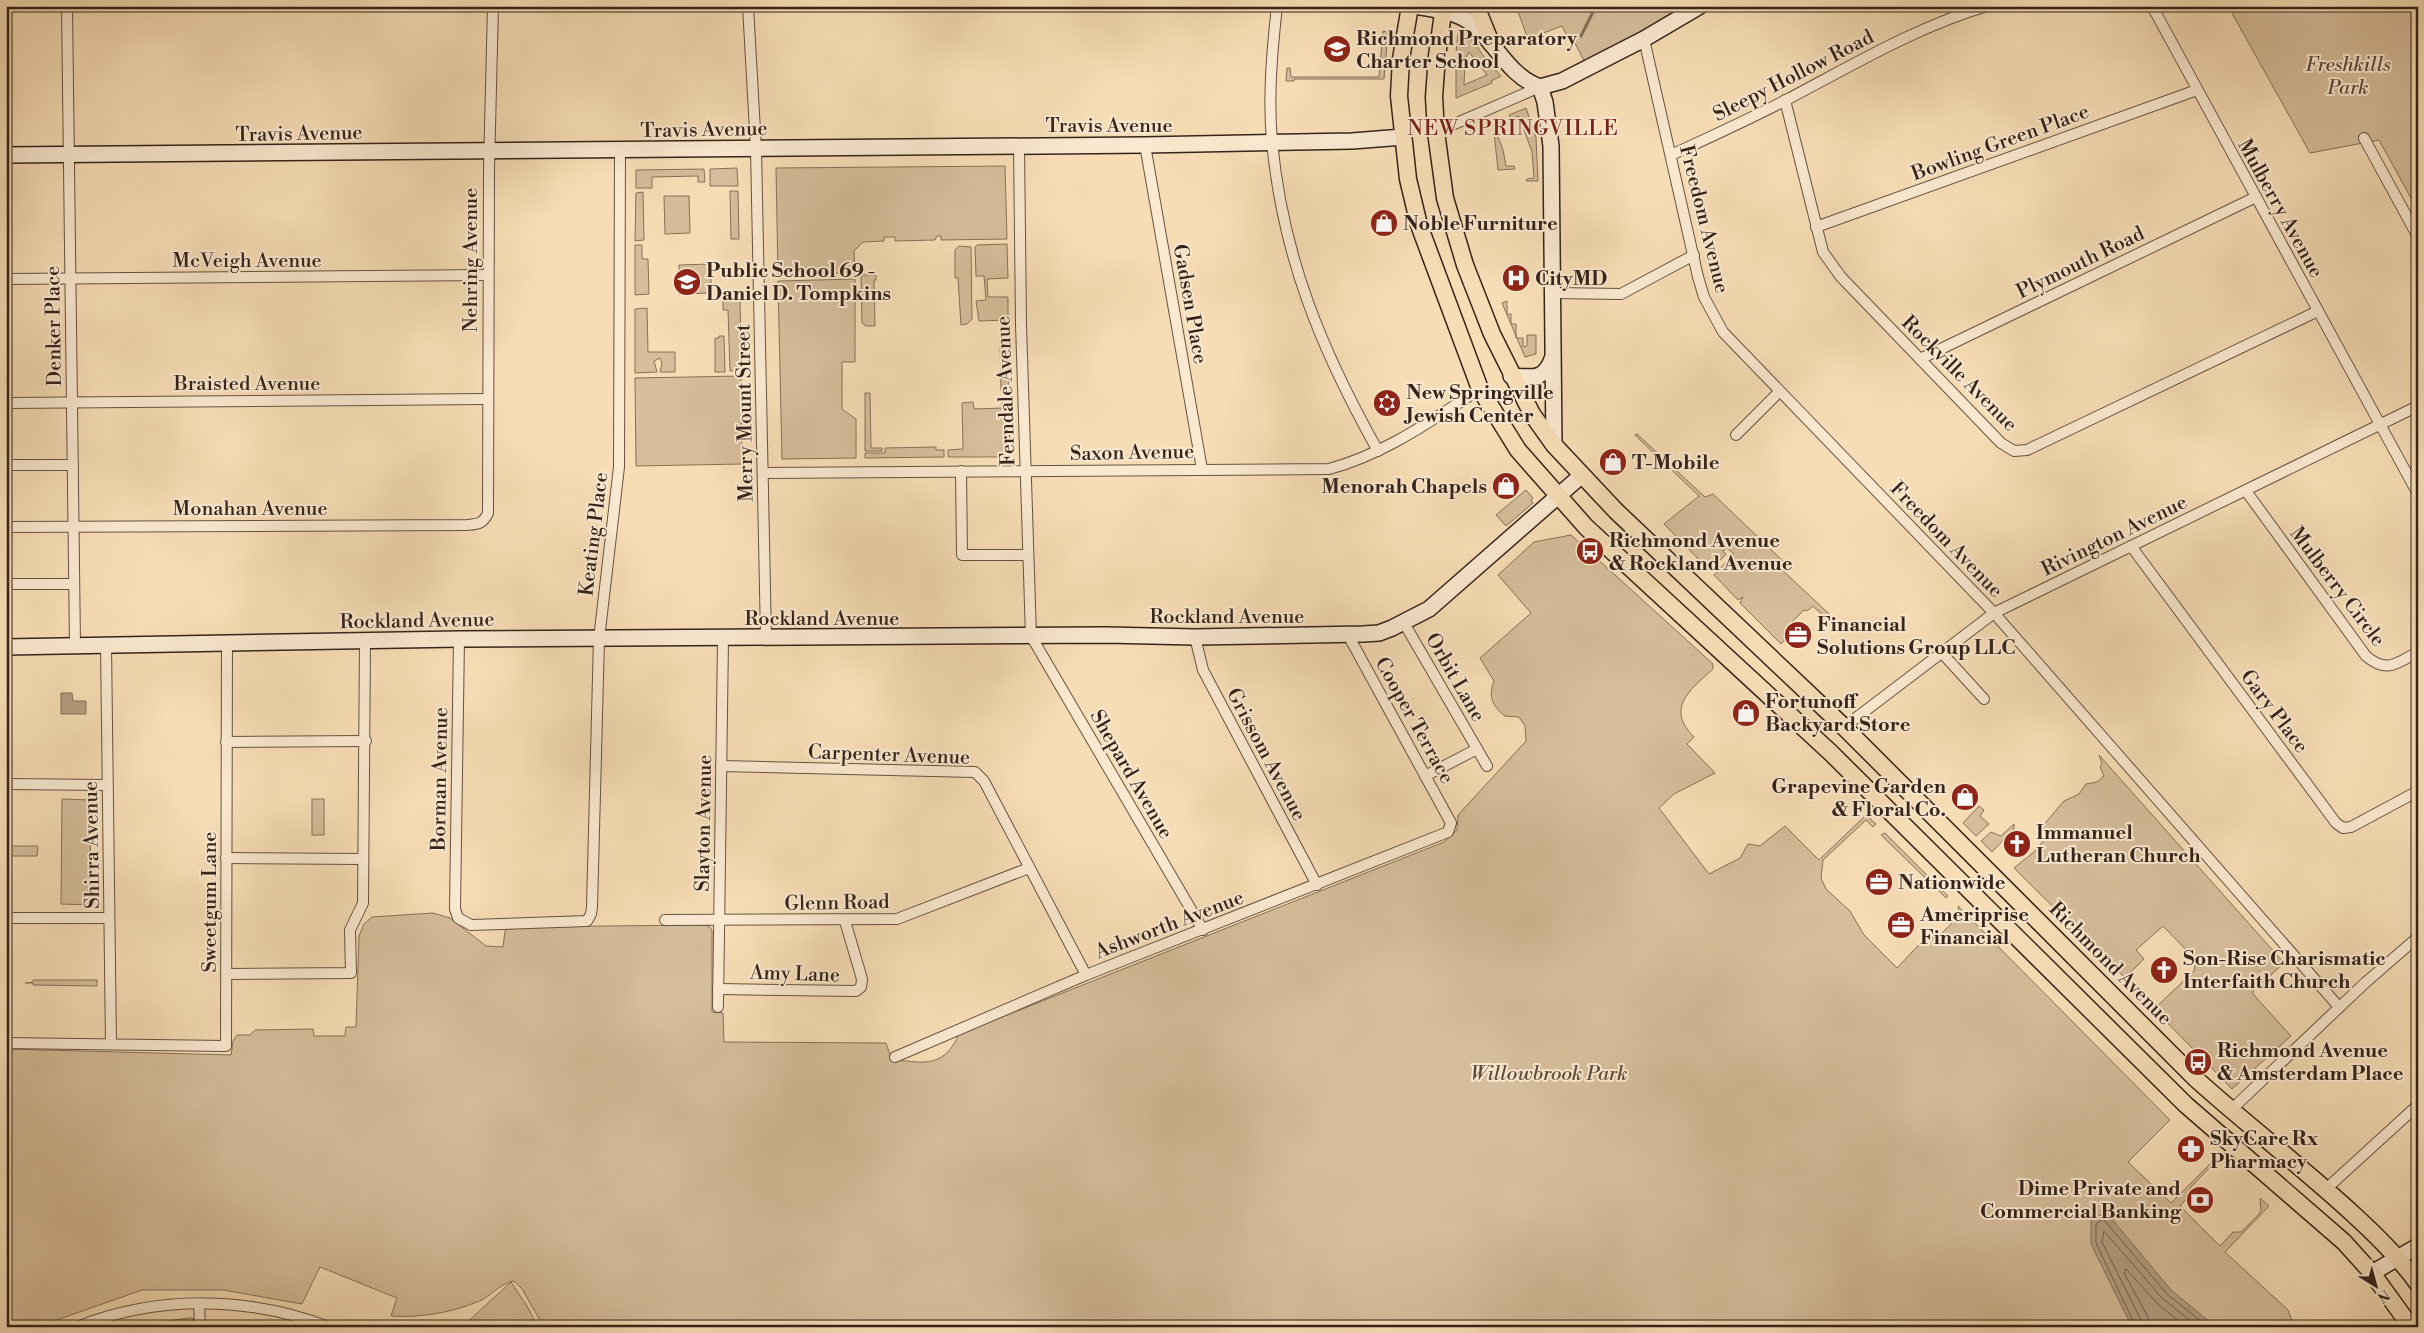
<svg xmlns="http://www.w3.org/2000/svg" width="2424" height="1333" font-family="'Libre Bodoni',serif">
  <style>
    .green { fill: #d6bd9b; stroke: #86705a }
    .water { fill: #b59e81; stroke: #826d58 }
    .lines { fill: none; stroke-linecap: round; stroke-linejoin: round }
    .shore { stroke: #75604e; stroke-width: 1 }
    .stream { stroke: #826d58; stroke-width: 3 }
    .street-casing { stroke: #665241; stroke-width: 12 }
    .secondary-casing { stroke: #35231a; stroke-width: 18 }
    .primary-casing { stroke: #35231a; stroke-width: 19 }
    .street { stroke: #fae9d0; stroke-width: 10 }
    .secondary { stroke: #fae9d0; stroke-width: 15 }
    .primary { stroke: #f7ddb6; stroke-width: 16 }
    .labels { text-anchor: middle; stroke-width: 4; stroke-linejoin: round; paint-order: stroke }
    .poi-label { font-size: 20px; font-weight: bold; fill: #35231a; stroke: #fae9d0; text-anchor: start }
    .park-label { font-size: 20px; font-style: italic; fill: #5d4a3a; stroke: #fae9d0 }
    .street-label { font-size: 20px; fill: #35231a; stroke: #fae9d0 }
    .neighbourhood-label { font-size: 21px; letter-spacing: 1px; fill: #7a1f14; stroke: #fae9d0 }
  </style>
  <rect width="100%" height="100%" fill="#f7ddb6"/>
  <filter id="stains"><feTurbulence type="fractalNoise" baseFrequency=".004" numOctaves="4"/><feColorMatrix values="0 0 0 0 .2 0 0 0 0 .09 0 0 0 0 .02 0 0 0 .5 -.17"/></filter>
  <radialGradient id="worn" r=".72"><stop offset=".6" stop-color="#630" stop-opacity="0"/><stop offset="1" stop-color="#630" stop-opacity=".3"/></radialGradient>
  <!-- green -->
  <g class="green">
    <polygon points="1516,6 1691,6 1590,59 1584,61 1574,41 1568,38 1562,26 1528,39"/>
    <polygon points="2228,6 2418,6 2418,211 2379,140 2310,153"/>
    <polygon points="1383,31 1388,32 1384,79 1294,79 1294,81 1286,81 1287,68 1290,68 1291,77 1379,77"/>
    <polygon points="1467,32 1487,61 1475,60 1469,52 1466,58 1456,53 1458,34"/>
    <polygon points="1456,58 1465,62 1464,85 1487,75 1480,66 1491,65 1501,76 1491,81 1492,83 1456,98"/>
    <polygon points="1526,108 1536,137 1538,181 1526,181 1527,179 1534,178 1532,152 1519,116 1511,119 1509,115"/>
    <polygon points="1500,120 1501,123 1494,126 1503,150 1506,166 1514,166 1515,169 1498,170 1493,123"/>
    <polygon points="1005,166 1007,239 941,240 941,236 937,236 935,240 895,241 895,237 884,237 884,241 863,242 854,251 855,273 778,274 776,168"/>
    <polygon points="737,168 738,186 710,186 710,169"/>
    <polygon points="704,169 705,182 698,182 698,176 652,177 652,188 636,188 636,170"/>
    <polygon points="730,191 738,191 739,239 731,239"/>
    <polygon points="643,192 644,240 635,241 636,193"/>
    <polygon points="664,196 689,196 690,233 665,234"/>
    <polygon points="1007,244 1008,278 987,279 988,297 1008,297 1008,320 979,321 976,301 986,300 984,276 976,276 975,247 977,245"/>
    <polygon points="635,245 642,245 642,259 648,259 649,294 635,295"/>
    <polygon points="959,246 971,247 972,319 967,324 961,325 958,278 955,278 955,250"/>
    <polygon points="711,264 711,293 679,294 679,265"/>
    <polygon points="861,275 876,275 876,280 874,280 875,326 866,326 862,323"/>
    <polygon points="855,279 855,362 842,362 842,409 856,419 856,458 782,459 778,281"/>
    <polygon points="740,294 741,371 730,371 728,310 723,310 723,295"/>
    <polygon points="1507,301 1507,314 1511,314 1511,324 1516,324 1516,338 1523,338 1523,347 1527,346 1527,335 1536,335 1536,354 1525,357 1502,303"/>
    <polygon points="647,308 648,352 675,352 675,372 660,372 662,363 660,358 654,361 657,372 635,373 635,309"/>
    <polygon points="719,336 724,336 725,372 715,372 715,338 719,338"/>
    <polygon points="1000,339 1008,339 1009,391 1001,391"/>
    <polygon points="741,376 742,464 636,466 635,378"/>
    <polygon points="865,393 870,393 871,448 882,448 882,451 865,451"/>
    <polygon points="1009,401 1010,457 948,457 948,450 963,449 962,403 973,402 974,409 1002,408 1002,402"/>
    <polygon points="1637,434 1705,497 1713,494 1784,562 1780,568 1841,625 1834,631 1834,626 1813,606 1807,611 1804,610 1786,628 1791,633 1781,644 1740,603 1743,597 1738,600 1714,575 1734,554 1727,548 1723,551 1726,554 1710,571 1664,524 1699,496 1635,435"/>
    <polygon points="936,447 936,450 944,450 944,457 865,458 865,453 885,453 885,448"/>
    <polygon points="1526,490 1533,498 1531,500 1533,503 1506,526 1496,515"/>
    <path d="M1571,535l142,129v5c-23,21 -48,39 -19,68l-7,7 28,29 -41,21 -15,14 50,66 31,-16 8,-14 12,2 25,-20 34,34 47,-45 10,9 -3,3 -7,-7 -43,40 -2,18 5,11 24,22 14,24 33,33 32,-34 6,6 25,-25 -2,-9 212,214 -42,42 43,41 43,-43 1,2 -25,26 1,6 -11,12 40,40 13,-14h8l18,-18 2,-4 -1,-12 9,8 -44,46 63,58 6,17h-1750l-22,-38 -8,-8c-16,3 -23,16 -37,21 -27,11 -57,16 -86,14l6,-18 -77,-31 -18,37 -79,-14h-81l-105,37h-31v-278l225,6 2,-14 4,-6h13l5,-5 58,-1 1,7h31l1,-9h10l3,-91 5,-12 8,-7 61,-4 17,5 36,28 17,1 2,-16 4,-4 196,-2 5,2 2,4v81l11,1 1,29 162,1c2,5 3,11 6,14 3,4 10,4 15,4 27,4 41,-2 52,-27l485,-192 13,-12 1,-15 68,-74 -1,-15 -6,-9 -14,-1c-13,-10 -17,-20 -11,-35l-14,-23 51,-45 -33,-38 36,-33z"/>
    <polygon points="2099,755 2284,963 2253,991 2253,994 2291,1036 2232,1089 2154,1009 2194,971 2196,960 2163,926 2136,950 2144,959 2125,978 2014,868 2034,852 2048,835 2041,828 2064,801 2079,794 2086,784 2097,782 2104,776 2100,767 2102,764"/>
    <polygon points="62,799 91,800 90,881 95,882 94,905 61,904"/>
    <rect x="312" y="799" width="12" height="36"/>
    <polygon points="1979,806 1984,810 1980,816 1989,824 1976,836 1963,823"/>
    <polygon points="2014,824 2014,829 1992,852 1981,841 1991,832 2001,836"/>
    <polygon points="1885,833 1948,896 1946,898 1881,835"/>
    <polygon points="6,846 38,846 37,856 6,856"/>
    <polygon points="33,980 97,980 97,986 33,985 33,983 25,983 33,982"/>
    <polygon points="511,1282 527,1306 538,1327 462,1327"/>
    <polygon points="189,1318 193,1318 194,1327 125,1327"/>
  </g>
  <!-- water -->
  <g class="water">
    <polygon points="61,693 72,693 73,701 86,701 86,714 61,714"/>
    <polygon points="2106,1212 2171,1290 2216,1327 2132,1327 2091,1244 2091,1220"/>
  </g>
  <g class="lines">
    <!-- shore -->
    <g class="shore">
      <polyline points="2136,1327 2096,1243 2096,1224 2103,1219 2167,1294 2208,1327"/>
      <polyline points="2142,1327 2141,1320 2102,1242 2104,1231 2162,1298 2198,1327"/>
      <polyline points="2150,1327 2148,1317 2124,1273 2126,1269 2158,1304 2186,1327"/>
    </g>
    <!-- stream -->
    <polyline class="stream" points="1581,36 1596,6"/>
    <defs>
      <g id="street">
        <polyline points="67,6 75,646"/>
        <polyline points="748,6 756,149 766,638"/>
        <path d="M1277,6c-5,45 -9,91 -5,136 11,116 50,209 106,309"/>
        <polyline points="2152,6 2418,494"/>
        <polyline points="1644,39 1698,277 1704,297 1723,332 1994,613 2339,1007"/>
        <polyline points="1785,100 1823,252 1841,277 2001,443 2014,451 2027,450 2318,311"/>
        <polyline points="1436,132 1540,87"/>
        <polyline points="2364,138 2418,237"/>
        <polyline points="1145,145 1202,469"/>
        <polyline points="1019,146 1021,324 1031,636 1203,930"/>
        <path d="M1671,155c39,-18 79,-36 117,-56 65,-34 128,-72 199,-93"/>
        <polyline points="1816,227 2197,90"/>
        <polyline points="6,279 488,275"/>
        <polyline points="1552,293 1621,294 1694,255"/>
        <polyline points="1920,359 2256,197"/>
        <polyline points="6,403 487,399"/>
        <polyline points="1736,435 1779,392"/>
        <polyline points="6,465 73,465"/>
        <polyline points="961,471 962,555 1027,555"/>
        <path d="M763,473l566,-4c56,-15 103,-49 151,-80"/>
        <path d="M2246,491l120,165c21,18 31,7 52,-4"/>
        <path d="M6,527l461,-2c11,-1 16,-1 21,-12l1,-345 4,-162"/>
        <polyline points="2131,546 2336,823 2343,828 2351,827 2418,791"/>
        <polyline points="6,584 74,584"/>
        <polyline points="1404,623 1487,766"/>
        <polyline points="1195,637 1203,670 1317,885"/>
        <polyline points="459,639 455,909 458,918 471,925 587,921 591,914 592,907 599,639 619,467 620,150"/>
        <polyline points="106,645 111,1044"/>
        <polyline points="1942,653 1984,699"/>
        <polyline points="1844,727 1994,613 2418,406"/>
        <polyline points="226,742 366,741"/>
        <polyline points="721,766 975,772 984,781 1086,975"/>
        <polyline points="1425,776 1477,749"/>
        <polyline points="6,784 107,785"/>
        <polyline points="226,858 363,859"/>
        <polyline points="6,918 109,918"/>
        <polyline points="665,920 897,919 1029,868"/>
        <polyline points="227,974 351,973 350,930 363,903 365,641"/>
        <polyline points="718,989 856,991 861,987 862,979 845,921"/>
        <polyline points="718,1007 723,639"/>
        <polyline points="6,1043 226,1046 227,643"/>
        <polyline points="895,1057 1086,975 1448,832 1451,823 1348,635"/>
        <polyline points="2231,1110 2365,983 2418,937"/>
        <polyline points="2326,1189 2418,1105"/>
        <polyline points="199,1304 200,1327"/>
        <path d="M77,1327c81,-32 171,-31 252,0"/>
      </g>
      <g id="secondary">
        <path d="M1414,6c20,3 39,5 56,16 26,20 38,54 70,65l5,15 6,44 3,299"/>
        <polyline points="1540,87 1562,81 1644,39 1700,6"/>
        <polyline points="6,155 1145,145 1352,141 1403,137"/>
        <path d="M1511,376c21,1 33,5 41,-17"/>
        <polyline points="6,647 459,639 1106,635 1195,637 1363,634 1379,633 1392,628 1429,609 1582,475"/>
        <polyline points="2372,1273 2418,1246"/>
      </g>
      <g id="primary">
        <polyline points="1410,6 1401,59 1399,96 1408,179 1419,225 1480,389 1518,450 1586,527 1831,753 2186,1105 2344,1242 2372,1273 2411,1327"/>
        <path d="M1444,6l-7,50 -3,41 2,35 9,66 20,67 27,69 40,80 22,31 62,66 228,216 352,352c51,46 106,88 157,135 23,21 47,44 65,70"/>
        <polyline points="1476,6 1491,43"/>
      </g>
    </defs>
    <!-- street casing -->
    <use href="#street" class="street-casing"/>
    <!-- secondary casing -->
    <use href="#secondary" class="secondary-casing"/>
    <!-- primary casing -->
    <use href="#primary" class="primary-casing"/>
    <!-- street -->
    <use href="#street" class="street"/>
    <!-- secondary -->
    <use href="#secondary" class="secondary"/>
    <!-- primary -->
    <use href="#primary" class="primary"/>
  </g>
  <!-- icons -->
  <defs>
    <symbol id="school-disc" viewBox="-11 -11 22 22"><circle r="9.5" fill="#8f2418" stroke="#fae9d0"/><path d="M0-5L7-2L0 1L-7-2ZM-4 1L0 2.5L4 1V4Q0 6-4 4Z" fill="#fff"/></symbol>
    <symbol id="shop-disc" viewBox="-11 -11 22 22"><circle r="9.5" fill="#8f2418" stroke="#fae9d0"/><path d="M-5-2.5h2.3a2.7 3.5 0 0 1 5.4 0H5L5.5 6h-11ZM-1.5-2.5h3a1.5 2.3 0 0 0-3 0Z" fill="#fff"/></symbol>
    <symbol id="hospital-disc" viewBox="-11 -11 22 22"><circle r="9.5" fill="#8f2418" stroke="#fae9d0"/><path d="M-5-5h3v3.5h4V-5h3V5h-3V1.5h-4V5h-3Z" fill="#fff"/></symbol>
    <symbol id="synagogue-disc" viewBox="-11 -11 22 22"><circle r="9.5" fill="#8f2418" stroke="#fae9d0"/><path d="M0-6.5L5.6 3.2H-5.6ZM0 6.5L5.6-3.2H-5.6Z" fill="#fff"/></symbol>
    <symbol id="bus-disc" viewBox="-11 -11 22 22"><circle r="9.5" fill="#8f2418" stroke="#fae9d0"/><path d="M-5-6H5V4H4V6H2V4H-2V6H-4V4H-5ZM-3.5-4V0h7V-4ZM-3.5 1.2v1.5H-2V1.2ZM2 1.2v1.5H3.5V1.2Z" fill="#fff"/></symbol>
    <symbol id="office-disc" viewBox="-11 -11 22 22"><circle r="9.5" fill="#8f2418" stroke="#fae9d0"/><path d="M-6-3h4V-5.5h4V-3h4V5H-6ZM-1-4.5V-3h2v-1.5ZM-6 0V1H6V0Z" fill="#fff"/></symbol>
    <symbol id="church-disc" viewBox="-11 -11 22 22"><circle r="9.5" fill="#8f2418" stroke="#fae9d0"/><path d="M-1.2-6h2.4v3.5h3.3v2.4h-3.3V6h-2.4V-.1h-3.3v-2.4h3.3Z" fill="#fff"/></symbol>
    <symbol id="pharmacy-disc" viewBox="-11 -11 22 22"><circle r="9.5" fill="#8f2418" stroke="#fae9d0"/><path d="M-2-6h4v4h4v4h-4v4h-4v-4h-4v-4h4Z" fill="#fff"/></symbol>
    <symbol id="bank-disc" viewBox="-11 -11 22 22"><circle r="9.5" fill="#8f2418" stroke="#fae9d0"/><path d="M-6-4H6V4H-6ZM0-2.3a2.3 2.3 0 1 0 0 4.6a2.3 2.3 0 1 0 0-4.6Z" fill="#fff"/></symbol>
  </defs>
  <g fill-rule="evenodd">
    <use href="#school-disc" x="1321" y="33" width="32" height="32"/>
    <use href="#shop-disc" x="1368" y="207" width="32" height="32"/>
    <use href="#hospital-disc" x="1500" y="262" width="32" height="32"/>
    <use href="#school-disc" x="671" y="266" width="32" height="32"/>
    <use href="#synagogue-disc" x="1371" y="387" width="32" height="32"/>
    <use href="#shop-disc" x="1597" y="446" width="32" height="32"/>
    <use href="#shop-disc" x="1490" y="470" width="32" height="32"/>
    <use href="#bus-disc" x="1574" y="535" width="32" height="32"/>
    <use href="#office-disc" x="1782" y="619" width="32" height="32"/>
    <use href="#shop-disc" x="1730" y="697" width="32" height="32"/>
    <use href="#shop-disc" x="1949" y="781" width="32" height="32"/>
    <use href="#church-disc" x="2001" y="828" width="32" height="32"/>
    <use href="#office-disc" x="1863" y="866" width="32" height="32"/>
    <use href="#office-disc" x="1885" y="909" width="32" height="32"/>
    <use href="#church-disc" x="2148" y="954" width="32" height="32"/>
    <use href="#bus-disc" x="2182" y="1046" width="32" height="32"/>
    <use href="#pharmacy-disc" x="2175" y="1133" width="32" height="32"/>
    <use href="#bank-disc" x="2184" y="1184" width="32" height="32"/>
  </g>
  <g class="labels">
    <!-- poi labels -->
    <g class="poi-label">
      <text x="1356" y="45">Richmond Preparatory<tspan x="1356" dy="23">Charter School</tspan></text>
      <text x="1403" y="230">Noble Furniture</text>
      <text x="706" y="277">Public School 69 -<tspan x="706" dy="23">Daniel D. Tompkins</tspan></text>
      <text x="1535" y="285">CityMD</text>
      <text x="1406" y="399">New Springville<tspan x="1406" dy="23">Jewish Center</tspan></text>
      <text x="1632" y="469">T-Mobile</text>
      <text x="1487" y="493" text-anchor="end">Menorah Chapels</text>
      <text x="1609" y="547">Richmond Avenue<tspan x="1609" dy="23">&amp; Rockland Avenue</tspan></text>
      <text x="1817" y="631">Financial<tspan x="1817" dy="23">Solutions Group LLC</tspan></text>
      <text x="1765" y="708">Fortunoff<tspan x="1765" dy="23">Backyard Store</tspan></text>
      <text x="1946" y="793" text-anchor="end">Grapevine Garden<tspan x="1946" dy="23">&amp; Floral Co.</tspan></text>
      <text x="2036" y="839">Immanuel<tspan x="2036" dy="23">Lutheran Church</tspan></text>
      <text x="1898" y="889">Nationwide</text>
      <text x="1920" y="921">Ameriprise<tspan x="1920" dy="23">Financial</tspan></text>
      <text x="2183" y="965">Son-Rise Charismatic<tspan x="2183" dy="23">Interfaith Church</tspan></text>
      <text x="2217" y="1057">Richmond Avenue<tspan x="2217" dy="23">&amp; Amsterdam Place</tspan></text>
      <text x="2210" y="1145">SkyCare Rx<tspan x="2210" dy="23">Pharmacy</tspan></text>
      <text x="2181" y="1195" text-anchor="end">Dime Private and<tspan x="2181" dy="23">Commercial Banking</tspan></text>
    </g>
    <!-- park labels -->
    <g class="park-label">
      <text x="2348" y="71">Freshkills<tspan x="2348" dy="23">Park</tspan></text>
      <text x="1549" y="1080">Willowbrook Park</text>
    </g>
    <!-- street labels -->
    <g class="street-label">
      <text transform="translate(1793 75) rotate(-27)" y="7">Sleepy Hollow Road</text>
      <text x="1109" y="132">Travis Avenue</text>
      <text transform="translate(704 129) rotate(-1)" y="7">Travis Avenue</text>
      <text transform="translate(299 133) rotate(-1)" y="7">Travis Avenue</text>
      <text transform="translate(2000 142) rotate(-20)" y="7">Bowling Green Place</text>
      <text transform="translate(2281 208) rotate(61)" y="7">Mulberry Avenue</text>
      <text transform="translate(1705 219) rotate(76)" y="7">Freedom Avenue</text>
      <text x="247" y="267">McVeigh Avenue</text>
      <text transform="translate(470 260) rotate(-90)" y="7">Nehring Avenue</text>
      <text transform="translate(2080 262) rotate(-26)" y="7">Plymouth Road</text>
      <text transform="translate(1191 304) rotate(80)" y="7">Gadsen Place</text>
      <text transform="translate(53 326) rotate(-91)" y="7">Denker Place</text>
      <text transform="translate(1960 373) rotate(45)" y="7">Rockville Avenue</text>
      <text x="247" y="390">Braisted Avenue</text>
      <text transform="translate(1005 391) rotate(-92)" y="7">Ferndale Avenue</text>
      <text transform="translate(744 413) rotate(-91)" y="7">Merry Mount Street</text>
      <text transform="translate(1132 452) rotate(-1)" y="7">Saxon Avenue</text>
      <text x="250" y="515">Monahan Avenue</text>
      <text transform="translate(593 534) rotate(-83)" y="7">Keating Place</text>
      <text transform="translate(2114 535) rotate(-26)" y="7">Rivington Avenue</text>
      <text transform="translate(1947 539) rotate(46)" y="7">Freedom Avenue</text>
      <text transform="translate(2338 586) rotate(53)" y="7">Mulberry Circle</text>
      <text x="1227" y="623">Rockland Avenue</text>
      <text x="822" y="625">Rockland Avenue</text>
      <text transform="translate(417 620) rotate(-1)" y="7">Rockland Avenue</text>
      <text transform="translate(1456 677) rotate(60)" y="7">Orbit Lane</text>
      <text transform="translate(2275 711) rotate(53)" y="7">Gary Place</text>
      <text transform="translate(1415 720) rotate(61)" y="7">Cooper Terrace</text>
      <text transform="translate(889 754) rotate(2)" y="7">Carpenter Avenue</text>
      <text transform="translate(1267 754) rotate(62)" y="7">Grissom Avenue</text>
      <text transform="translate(1132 774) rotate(60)" y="7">Shepard Avenue</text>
      <text transform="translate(439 779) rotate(-89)" y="7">Borman Avenue</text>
      <text transform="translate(703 823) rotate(-89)" y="7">Slayton Avenue</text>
      <text transform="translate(91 845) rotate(-91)" y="7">Shirra Avenue</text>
      <text transform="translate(209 902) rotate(-90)" y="7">Sweetgum Lane</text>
      <text transform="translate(837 902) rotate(-1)" y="7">Glenn Road</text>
      <text transform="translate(1169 924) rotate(-21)" y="7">Ashworth Avenue</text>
      <text transform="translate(2111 963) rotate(45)" y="7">Richmond Avenue</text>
      <text transform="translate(795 973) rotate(2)" y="7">Amy Lane</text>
    </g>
    <!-- neighbourhood labels -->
    <g class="neighbourhood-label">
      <text x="1513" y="135">NEW SPRINGVILLE</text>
    </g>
  </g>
  <!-- margin -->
  <rect width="2424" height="1333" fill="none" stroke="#f7ddb6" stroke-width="25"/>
  <rect x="8" y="8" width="2409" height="1318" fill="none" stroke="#35231a" stroke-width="2.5"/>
  <rect x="12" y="12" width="2399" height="1308" fill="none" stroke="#35231a"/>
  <!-- north arrow -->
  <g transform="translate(2376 1286) rotate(143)" stroke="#fae9d0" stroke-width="4" paint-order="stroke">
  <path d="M0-4L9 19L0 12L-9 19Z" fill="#35231a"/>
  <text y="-8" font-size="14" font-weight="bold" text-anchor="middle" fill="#35231a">N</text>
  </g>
  <rect width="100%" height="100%" filter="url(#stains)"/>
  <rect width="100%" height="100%" fill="url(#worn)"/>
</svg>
